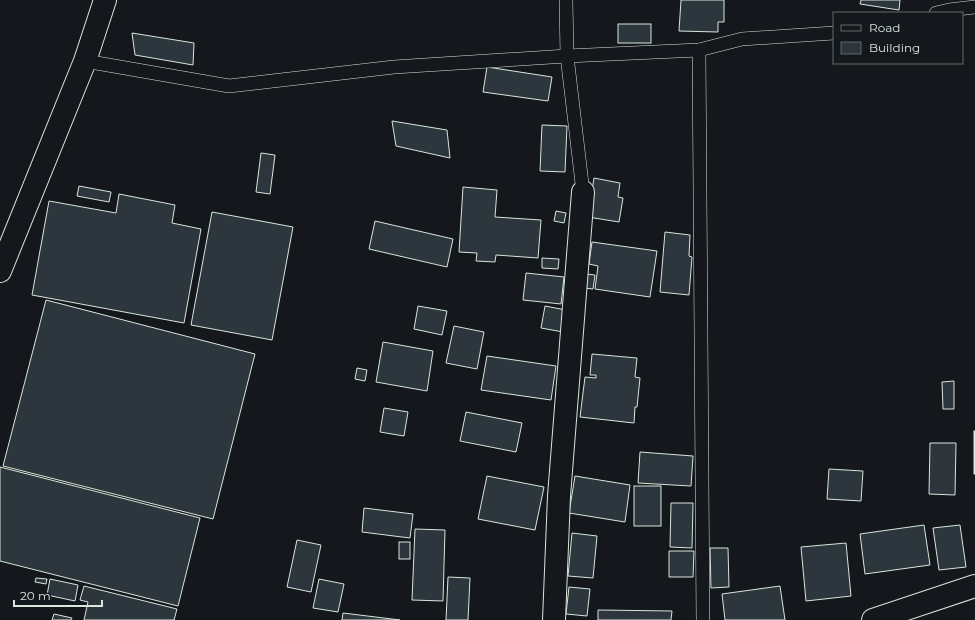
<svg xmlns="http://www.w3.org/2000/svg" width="975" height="620" font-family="Montserrat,sans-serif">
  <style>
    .building { fill: #2c363c; stroke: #d8e6dc }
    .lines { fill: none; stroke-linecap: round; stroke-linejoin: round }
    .lane-casing { stroke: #d8e6dc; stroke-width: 14 }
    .street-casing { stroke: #d8e6dc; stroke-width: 24 }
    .secondary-casing { stroke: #d8e6dc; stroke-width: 24 }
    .lane { stroke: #14181c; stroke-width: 13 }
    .street { stroke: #14181c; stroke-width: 22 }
    .secondary { stroke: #14181c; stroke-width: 22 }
  </style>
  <rect width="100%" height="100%" fill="#14181c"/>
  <!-- building -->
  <g class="building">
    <polygon points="681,0 724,0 724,22 718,22 718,32 679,31"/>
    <polygon points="861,0 900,0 899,10 860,4"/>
    <rect x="618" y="24" width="33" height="19"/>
    <polygon points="132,33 194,43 193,65 135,55"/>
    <polygon points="487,67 552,77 548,101 483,92"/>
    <polygon points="392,121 447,130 450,158 396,146"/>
    <polygon points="542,125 567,126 565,172 540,171"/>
    <polygon points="261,153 275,155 270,194 256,192"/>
    <polygon points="594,178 620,183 618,197 623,198 619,222 588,217"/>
    <polygon points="79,186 111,192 109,202 77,196"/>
    <polygon points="463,187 497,190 495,217 541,220 538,258 496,255 495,262 476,261 477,253 459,252"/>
    <polygon points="119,194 175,205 172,223 201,229 184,323 32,295 49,201 116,213"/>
    <polygon points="556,211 566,213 564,223 554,221"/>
    <polygon points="212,212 293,227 272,340 191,325"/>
    <polygon points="375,221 453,239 447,267 369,249"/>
    <polygon points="665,232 690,235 689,256 692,257 689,295 660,292"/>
    <polygon points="592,242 657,251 650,297 595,289 598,266 589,264"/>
    <polygon points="542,258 559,259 558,269 542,268"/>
    <polygon points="526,273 564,277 561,304 523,300"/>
    <polygon points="587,274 595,275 593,289 584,288"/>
    <polygon points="46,300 255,354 213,519 3,466"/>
    <polygon points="418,306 447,311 442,335 414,329"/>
    <polygon points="545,306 566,310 563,332 541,328"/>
    <polygon points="454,326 484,332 477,369 446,363"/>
    <polygon points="383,342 433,351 427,391 376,382"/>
    <polygon points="592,354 637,358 635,377 640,378 637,407 635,407 634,423 580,417 585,377 596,378 596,375 590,375"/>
    <polygon points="487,356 556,366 551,400 481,390"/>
    <polygon points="357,368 367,370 365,381 355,379"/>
    <polygon points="954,381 954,409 943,409 942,382"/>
    <polygon points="384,408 408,412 404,436 380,432"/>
    <polygon points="466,412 522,423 516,452 460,441"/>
    <rect x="974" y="431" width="1" height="43"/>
    <polygon points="930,443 956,443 955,495 929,494"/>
    <polygon points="640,452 693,456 691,486 638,483"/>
    <polygon points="0,467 200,518 178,606 0,561"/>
    <polygon points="829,469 863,471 861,501 827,499"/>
    <polygon points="487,476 544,487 535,530 478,519"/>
    <polygon points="575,476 630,485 625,522 569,513"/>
    <rect x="634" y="486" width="27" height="40"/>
    <polygon points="671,503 693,503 692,548 670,547"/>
    <polygon points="364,508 413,514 410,538 362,532"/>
    <polygon points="924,525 930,565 865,574 860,534"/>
    <polygon points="960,525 966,567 939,570 933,528"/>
    <polygon points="415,529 445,530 443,601 412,600"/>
    <polygon points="572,533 597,536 593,578 568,576"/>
    <polygon points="297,540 321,545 311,592 287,587"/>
    <rect x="399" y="542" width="11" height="17"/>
    <polygon points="846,543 851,596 806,601 801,547"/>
    <polygon points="710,548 728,548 729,587 711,588"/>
    <polygon points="669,551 694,551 693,577 669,577"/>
    <polygon points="448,577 470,578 468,620 446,620"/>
    <polygon points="36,578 47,579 46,584 35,582"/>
    <polygon points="50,579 78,585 75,601 47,595"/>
    <polygon points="319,579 344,584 338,612 313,608"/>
    <polygon points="84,586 177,609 174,620 84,620 88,602 80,600"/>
    <polygon points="780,586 785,620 725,620 722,594"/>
    <polygon points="569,587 590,589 587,616 566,614"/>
    <polygon points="598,610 672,611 671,620 598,620"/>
    <polygon points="343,613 400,620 342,620"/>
    <polygon points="54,614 72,618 71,620 52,620"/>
  </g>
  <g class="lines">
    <defs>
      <g id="lane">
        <polyline points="566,0 567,56 583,192"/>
        <polyline points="936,13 949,10 975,7"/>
        <polyline points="699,50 703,620"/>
        <polyline points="85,61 229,86 394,67 567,56 699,50 742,39 834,33"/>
      </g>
      <polyline id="street" points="554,620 559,496 583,192"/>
      <g id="secondary">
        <polyline points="0,271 85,61 105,0"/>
        <polyline points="873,620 975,586"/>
      </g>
    </defs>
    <!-- lane casing -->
    <use href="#lane" class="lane-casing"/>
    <!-- street casing -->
    <use href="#street" class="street-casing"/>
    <!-- secondary casing -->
    <use href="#secondary" class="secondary-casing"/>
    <!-- lane -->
    <use href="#lane" class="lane"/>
    <!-- street -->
    <use href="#street" class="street"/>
    <!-- secondary -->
    <use href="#secondary" class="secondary"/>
  </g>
  <!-- legend -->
  <rect x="833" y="12" width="130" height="52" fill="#14181c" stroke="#626a69"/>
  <rect x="841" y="25" width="20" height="6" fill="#14181c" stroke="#626a69"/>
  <text x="869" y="32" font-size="12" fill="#d8e6dc">Road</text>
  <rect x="841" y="42" width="20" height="12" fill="#2c363c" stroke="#626a69"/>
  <text x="869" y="52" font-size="12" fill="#d8e6dc">Building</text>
  <!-- scale -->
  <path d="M14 600v6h88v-6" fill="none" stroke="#d8e6dc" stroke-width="2"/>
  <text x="20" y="600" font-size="12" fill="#d8e6dc" stroke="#14181c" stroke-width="3" paint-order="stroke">20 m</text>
</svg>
